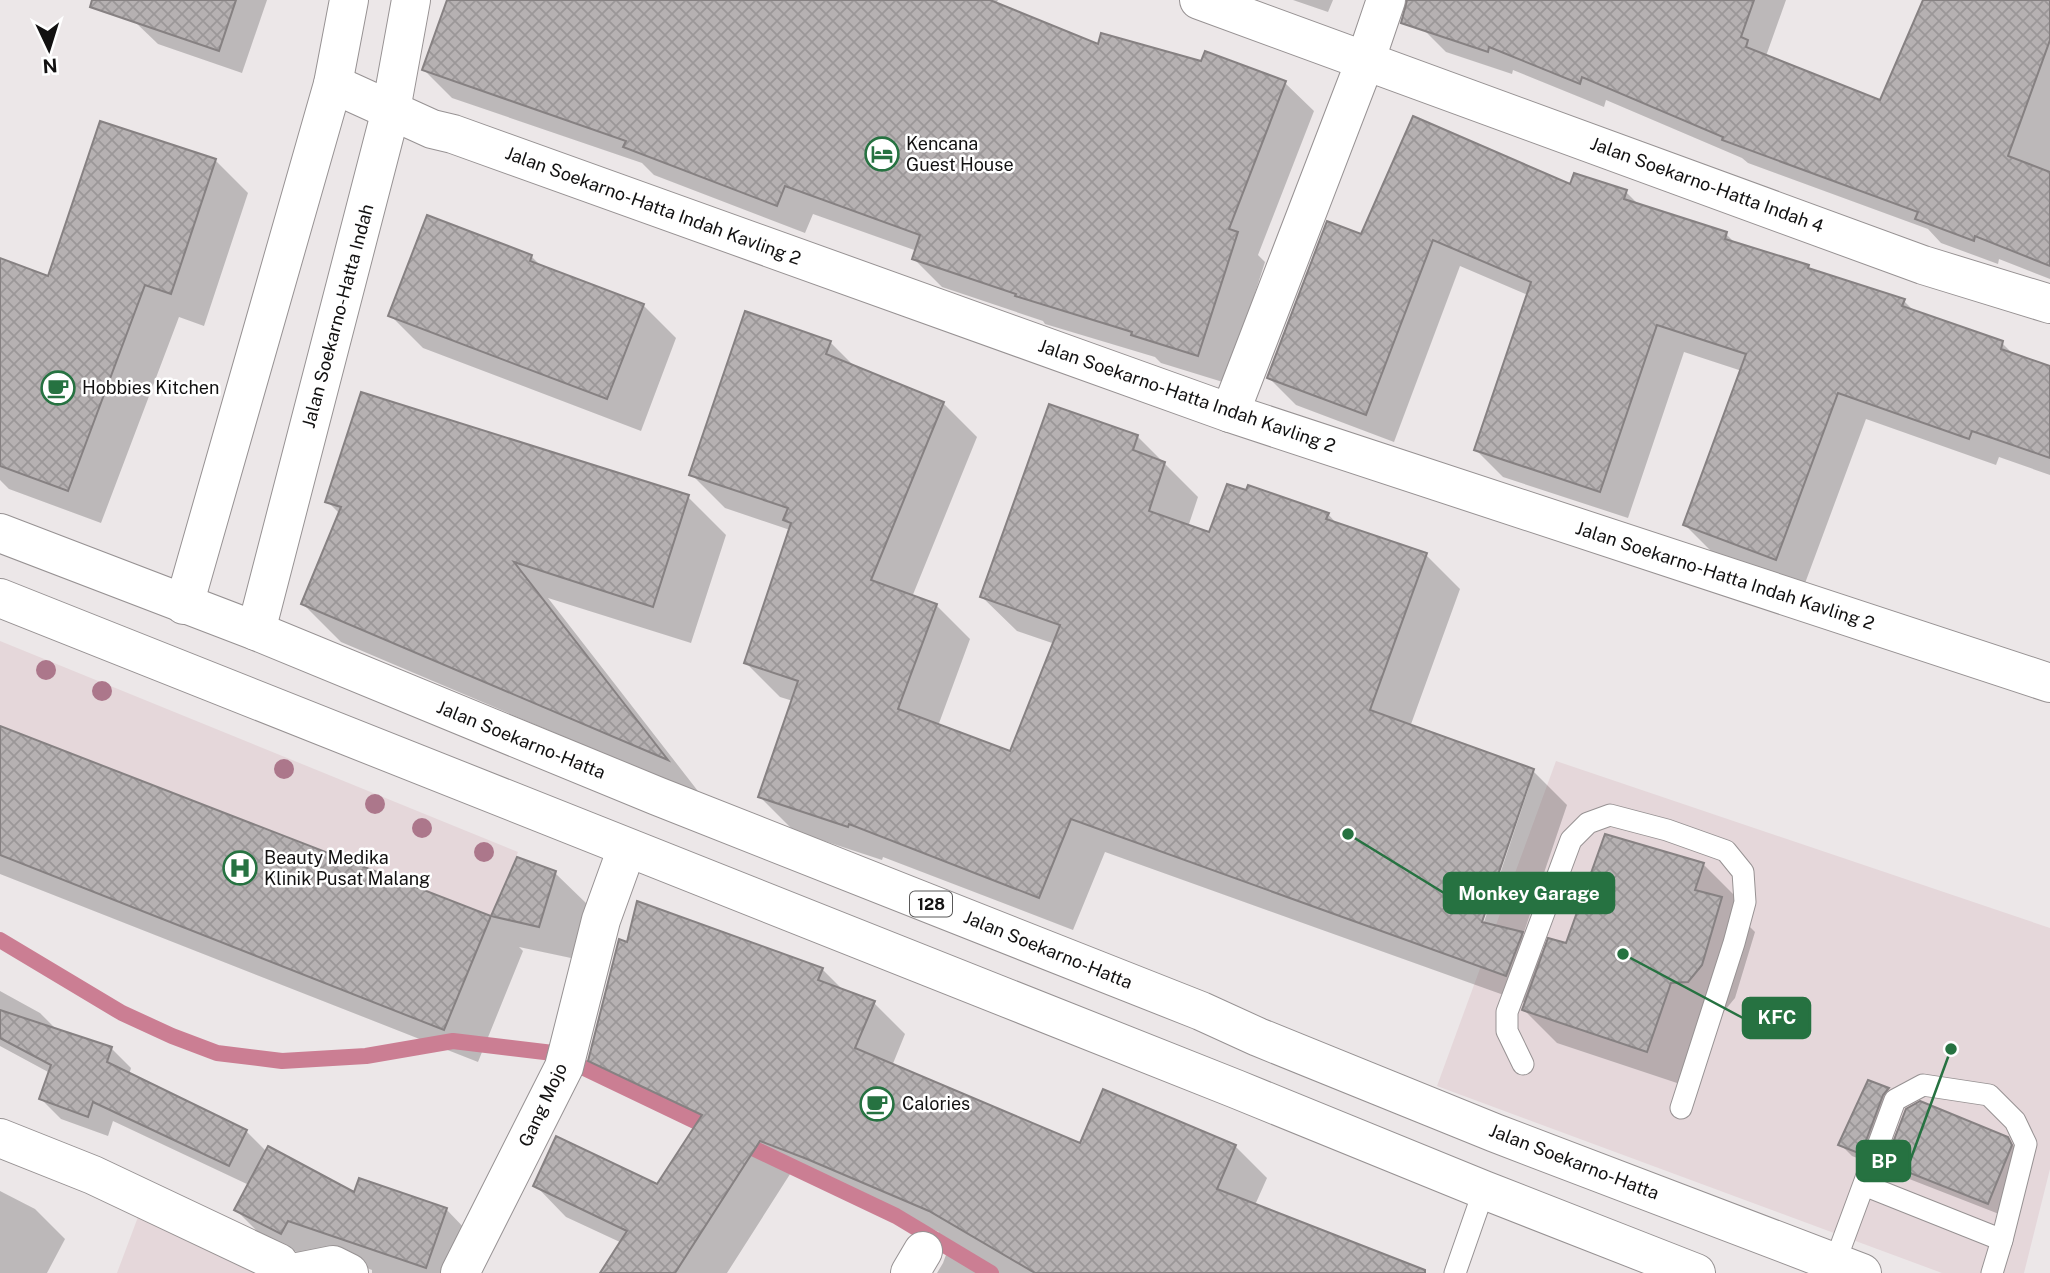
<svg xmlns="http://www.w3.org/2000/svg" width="2050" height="1273" font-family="'Public Sans',sans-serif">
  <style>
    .built { fill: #e5d7da }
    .shadow { fill: #0003; fill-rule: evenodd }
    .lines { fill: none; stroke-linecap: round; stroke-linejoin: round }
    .stream { stroke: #cb7e93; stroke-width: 16 }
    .building { fill: url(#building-cross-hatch); stroke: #868182; stroke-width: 2 }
    .lane-casing { stroke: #979293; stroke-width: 23 }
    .street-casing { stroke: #979293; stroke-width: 40 }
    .primary-casing { stroke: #979293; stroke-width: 40 }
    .lane { stroke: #fff; stroke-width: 21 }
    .street { stroke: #fff; stroke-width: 38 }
    .primary { stroke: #fff; stroke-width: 38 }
    .tree { fill: #ac778b }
    .labels { text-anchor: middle; stroke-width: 5; stroke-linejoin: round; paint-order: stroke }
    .shield { fill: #fff; stroke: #595858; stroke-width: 2 }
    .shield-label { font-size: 16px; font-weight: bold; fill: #121111 }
    .poi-label { font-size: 18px; fill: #121111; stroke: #fff; text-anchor: start }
    .street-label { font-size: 18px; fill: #121111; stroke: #fff }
    .leader { fill: none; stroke: #267241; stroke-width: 2.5 }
    .callout-dot { fill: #267241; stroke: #fff; stroke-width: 2.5 }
    .callout { fill: #267241; stroke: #267241; stroke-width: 2.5 }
    .callout-label { font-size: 19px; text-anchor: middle; font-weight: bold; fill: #fff }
  </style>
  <defs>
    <pattern id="building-cross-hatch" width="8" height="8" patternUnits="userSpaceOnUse" patternTransform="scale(1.75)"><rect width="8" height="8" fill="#b6b1b2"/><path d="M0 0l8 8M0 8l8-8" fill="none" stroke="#9b9798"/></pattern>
  </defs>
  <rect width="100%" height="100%" fill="#ece7e8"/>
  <!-- built -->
  <g class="built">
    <polygon points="0,641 518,852 444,1030 0,855"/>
    <polygon points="1556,761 2050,928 2050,1169 2024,1273 1942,1273 1437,1086"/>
    <polygon points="141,1209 266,1273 117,1273"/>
  </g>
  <!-- shadow -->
  <g class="shadow">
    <polygon points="142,0 267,0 242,73 158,44 134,21"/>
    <polygon points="449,0 998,0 996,4 1099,47 1202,63 1206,53 1285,83 1314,111 1258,255 1265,262 1226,383 1161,363 1155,357 1045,324 1043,321 942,287 914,259 917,251 813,214 805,233 654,175 642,163 452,98 424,70"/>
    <polygon points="1293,0 1333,0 1328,12"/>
    <polygon points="1432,0 1786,0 1766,56 1881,102 1925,0 2050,0 2050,279 1999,259 1998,264 1941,243 1928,229 1748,163 1742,158 1606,100 1604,107 1513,70 1512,74 1446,52 1422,28"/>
    <polygon points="215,160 248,193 204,326 179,317 101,523 9,489 0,480 0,260 49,278"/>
    <polygon points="1571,187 1626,192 1641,207 1726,234 1737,245 1904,301 1916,313 2002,343 2014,355 2050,367 2050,475 1999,457 1996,465 1866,419 1804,586 1712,552 1685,525 1742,371 1684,352 1628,518 1503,477 1476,450 1528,295 1460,266 1394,442 1296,405 1269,378 1362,236"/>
    <polygon points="531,256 542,267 643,305 676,338 641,431 423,348 390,315"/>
    <path d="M830,342l26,26 87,35 34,34 -65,160 24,8 34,34 -32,87 73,27 44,-109 -38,-13 -35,-34 155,-161 61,61 -10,30 22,7 118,-20 10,11 88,30 34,34 -50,138 123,44 34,34 -44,130 21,21 23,-11 39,-109 98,29 33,33 -4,12 22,22 -20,66 -14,17 -41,69 -123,-41 -33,-33 2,-7 -421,-151 -32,78 -190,-73 -1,3 -88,-29 -34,-34 33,-96 -13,-4 -34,-34 44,-133 -65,-22 -34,-34zM1526,787h3l-48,144 -3,-1z"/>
    <polygon points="688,497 726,535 691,643 548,598 701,795 341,642 303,604 340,514 327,501"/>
    <polygon points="0,728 492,918 518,860 555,873 588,905 571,958 519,947 523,951 478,1062 0,874"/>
    <polygon points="629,944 822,969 845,992 874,1003 905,1034 892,1066 1081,1145 1235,1146 1267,1178 1255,1205 1422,1273 937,1273 943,1263 947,1252 944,1240 938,1234 939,1232 841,1190 792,1171 727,1273 603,1273 622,1243 566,1217 535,1185 658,1187 696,1127 622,1092 590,1060"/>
    <polygon points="0,991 40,1013 58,1031 111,1048 131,1068 129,1075 246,1131 267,1152 354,1194 446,1209 469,1233 455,1273 372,1273 372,1270 367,1268 353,1266 332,1270 259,1233 236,1210 249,1185 113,1121 108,1136 61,1119 41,1099 50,1073 0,1046"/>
    <polygon points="1869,1082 1888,1090 1899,1101 1873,1164 1852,1156 1841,1145"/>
    <polygon points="2007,1139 2019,1151 1999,1214 1899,1175 1888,1163"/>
    <polygon points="0,1191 35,1209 65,1239 47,1273 0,1273"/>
  </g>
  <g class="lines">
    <!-- stream -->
    <g class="stream">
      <polyline points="0,940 122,1013 172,1036 217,1053 282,1061 366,1056 453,1041 553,1053 716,1131"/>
      <polyline points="736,1140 896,1216 991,1273"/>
    </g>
  </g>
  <!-- building -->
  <g class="building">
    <polygon points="92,0 236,0 219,51 90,7"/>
    <polygon points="447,0 990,0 1098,44 1101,33 1201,61 1205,51 1286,81 1229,229 1238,232 1198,356 1131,335 1132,332 1015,296 1016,294 912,259 920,235 785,186 777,206 623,147 626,141 422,70"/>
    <polygon points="1407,0 1754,0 1741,37 1748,40 1746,47 1880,100 1923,0 2050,0 2050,40 2008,156 2050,172 2050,266 1975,236 1974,241 1915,219 1918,212 1722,140 1723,137 1582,77 1580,84 1489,47 1488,52 1401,23"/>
    <polygon points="1413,116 1570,184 1574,173 1627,190 1624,199 1727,232 1725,239 1809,265 1808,268 1905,299 1902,306 2003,341 2001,349 2050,366 2050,458 1972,431 1969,439 1838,393 1776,560 1683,525 1746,354 1657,325 1600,492 1474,450 1531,282 1433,240 1366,415 1267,378 1327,221 1361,234"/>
    <polygon points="100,121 216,159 171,294 145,285 68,491 0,466 0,258 48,276"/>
    <polygon points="427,215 532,255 530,261 644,304 607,399 388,316"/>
    <polygon points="745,311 831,341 826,354 944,402 871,580 937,604 898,709 1010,751 1060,625 980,597 1049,404 1138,435 1133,450 1165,462 1149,511 1209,532 1227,484 1246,490 1248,485 1329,513 1326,519 1427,553 1370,710 1534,769 1482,922 1523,932 1506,976 1071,819 1039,898 849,824 848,827 758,797 798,681 744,663 791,523 783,520 788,508 689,475"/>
    <polygon points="361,392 689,495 653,607 514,562 668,760 301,604 341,507 325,502"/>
    <polygon points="0,726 491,916 444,1030 0,855"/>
    <polygon points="1605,834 1704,863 1695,890 1722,897 1702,965 1688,982 1671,983 1647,1052 1522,1010 1548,938 1566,943"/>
    <polygon points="517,857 556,871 539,927 491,916"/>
    <polygon points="637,901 823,968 818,980 875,1001 855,1048 1080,1143 1103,1089 1236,1145 1217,1189 1425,1270 1425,1273 1035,1273 929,1211 807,1159 760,1141 675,1273 600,1273 627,1231 533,1186 556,1136 657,1184 702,1115 588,1061 619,939 627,942"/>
    <polygon points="0,1010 112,1047 107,1062 247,1130 229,1166 93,1102 88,1117 39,1099 51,1065 0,1038"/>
    <polygon points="1868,1080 1889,1088 1883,1095 1861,1154 1838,1145"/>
    <polygon points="1920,1101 2008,1137 2012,1145 1988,1204 1885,1163 1906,1109"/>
    <polygon points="268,1146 354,1192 359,1178 447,1208 426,1268 288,1221 281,1234 234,1210"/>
  </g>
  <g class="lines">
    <defs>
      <g id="lane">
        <polyline points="1523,1064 1507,1031 1507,1012 1571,840 1588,823 1610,815 1667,830 1726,851 1743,872 1745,902 1734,943 1681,1108"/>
        <polyline points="1864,1185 2002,1240"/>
        <polyline points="1835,1262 1895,1100 1923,1085 1989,1095 2015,1121 2026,1144 2002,1240 1992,1273"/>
        <polyline points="1455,1273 1484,1190"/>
      </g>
      <g id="street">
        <polyline points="1199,0 1923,265 2050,304"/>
        <polyline points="333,84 432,129 453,134 1230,413 2050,683"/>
        <polyline points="1230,413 1366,59 1386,0"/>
        <polyline points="184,605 333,84 349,0"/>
        <polyline points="256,631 391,110 411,0"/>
        <polyline points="0,1138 93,1175 279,1263 285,1273"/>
        <polyline points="293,1273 333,1265 349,1273"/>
        <polyline points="460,1273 564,1067 601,920 627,848"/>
        <polyline points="910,1273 923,1251"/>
      </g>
      <g id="primary">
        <polyline points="0,533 256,631 657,796 1201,1011 1258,1037 1495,1133 1862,1273"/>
        <polyline points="0,598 1236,1089 1484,1190 1696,1273"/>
      </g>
    </defs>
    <!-- lane casing -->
    <use href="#lane" class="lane-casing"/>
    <!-- street casing -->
    <use href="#street" class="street-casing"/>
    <!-- primary casing -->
    <use href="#primary" class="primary-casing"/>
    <!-- lane -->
    <use href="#lane" class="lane"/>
    <!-- street -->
    <use href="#street" class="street"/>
    <!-- primary -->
    <use href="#primary" class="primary"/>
  </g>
  <!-- trees -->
  <g class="tree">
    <circle cx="46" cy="670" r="10"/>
    <circle cx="102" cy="691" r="10"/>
    <circle cx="284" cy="769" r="10"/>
    <circle cx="375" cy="804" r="10"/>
    <circle cx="422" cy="828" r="10"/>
    <circle cx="484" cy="852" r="10"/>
  </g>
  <!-- icons -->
  <defs>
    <symbol id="hotel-ring" viewBox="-11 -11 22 22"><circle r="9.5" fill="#fff" stroke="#267241" stroke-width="1.5"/><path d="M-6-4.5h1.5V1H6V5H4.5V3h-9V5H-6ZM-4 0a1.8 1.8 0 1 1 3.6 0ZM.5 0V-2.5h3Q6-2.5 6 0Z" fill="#267241"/></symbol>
    <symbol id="cafe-ring" viewBox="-11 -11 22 22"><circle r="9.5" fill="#fff" stroke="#267241" stroke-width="1.5"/><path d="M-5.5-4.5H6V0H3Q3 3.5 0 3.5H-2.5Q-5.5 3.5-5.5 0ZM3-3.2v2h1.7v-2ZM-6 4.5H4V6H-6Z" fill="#267241"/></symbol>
    <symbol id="hospital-ring" viewBox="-11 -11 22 22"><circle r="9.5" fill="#fff" stroke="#267241" stroke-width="1.5"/><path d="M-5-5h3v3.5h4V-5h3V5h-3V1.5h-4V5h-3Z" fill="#267241"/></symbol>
  </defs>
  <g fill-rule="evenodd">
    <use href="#hotel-ring" x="863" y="135" width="38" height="38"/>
    <use href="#cafe-ring" x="39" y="369" width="38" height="38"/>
    <use href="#hospital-ring" x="221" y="849" width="38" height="38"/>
    <use href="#cafe-ring" x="858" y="1085" width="38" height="38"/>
  </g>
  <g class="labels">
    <!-- shield labels -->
    <rect class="shield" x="910" y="891.5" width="42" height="25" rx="5"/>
    <g class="shield-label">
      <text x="931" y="910">128</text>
    </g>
    <!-- poi labels -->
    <g class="poi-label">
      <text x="906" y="150">Kencana<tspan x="906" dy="21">Guest House</tspan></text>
      <text x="82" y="394">Hobbies Kitchen</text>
      <text x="264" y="864">Beauty Medika<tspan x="264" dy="21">Klinik Pusat Malang</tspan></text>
      <text x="902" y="1110">Calories</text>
    </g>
    <!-- street labels -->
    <g class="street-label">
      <text transform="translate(1707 185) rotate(20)" y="6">Jalan Soekarno-Hatta Indah 4</text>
      <text transform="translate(653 206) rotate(20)" y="6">Jalan Soekarno-Hatta Indah Kavling 2</text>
      <text transform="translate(338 316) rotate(-75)" y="6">Jalan Soekarno-Hatta Indah</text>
      <text transform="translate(1187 396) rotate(19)" y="6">Jalan Soekarno-Hatta Indah Kavling 2</text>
      <text transform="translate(1725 576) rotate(18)" y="6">Jalan Soekarno-Hatta Indah Kavling 2</text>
      <text transform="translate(521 740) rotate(22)" y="6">Jalan Soekarno-Hatta</text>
      <text transform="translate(1048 950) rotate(22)" y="6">Jalan Soekarno-Hatta</text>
      <text transform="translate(543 1105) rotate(-65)" y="6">Gang Mojo</text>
      <text transform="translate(1574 1162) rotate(21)" y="6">Jalan Soekarno-Hatta</text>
    </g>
  </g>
  <!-- callouts -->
  <path class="leader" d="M1348 834L1444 893M1623 954L1743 1018M1951 1049L1910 1161"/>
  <g class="callout-dot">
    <circle cx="1348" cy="834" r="7"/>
    <circle cx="1623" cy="954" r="7"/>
    <circle cx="1951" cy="1049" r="7"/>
  </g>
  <g class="callout">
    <rect x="1444" y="873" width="170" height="40" rx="7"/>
    <rect x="1743" y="998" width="67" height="40" rx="7"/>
    <rect x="1857" y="1141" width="53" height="40" rx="7"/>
  </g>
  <g class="callout-label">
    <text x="1529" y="900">Monkey Garage</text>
    <text x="1777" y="1024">KFC</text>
    <text x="1884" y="1168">BP</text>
  </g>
  <!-- north arrow -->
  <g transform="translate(49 49) rotate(176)" stroke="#ffffff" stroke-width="5" paint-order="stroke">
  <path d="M0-5L12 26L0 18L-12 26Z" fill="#121111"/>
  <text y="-10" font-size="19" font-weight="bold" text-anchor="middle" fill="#121111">N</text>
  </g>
</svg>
